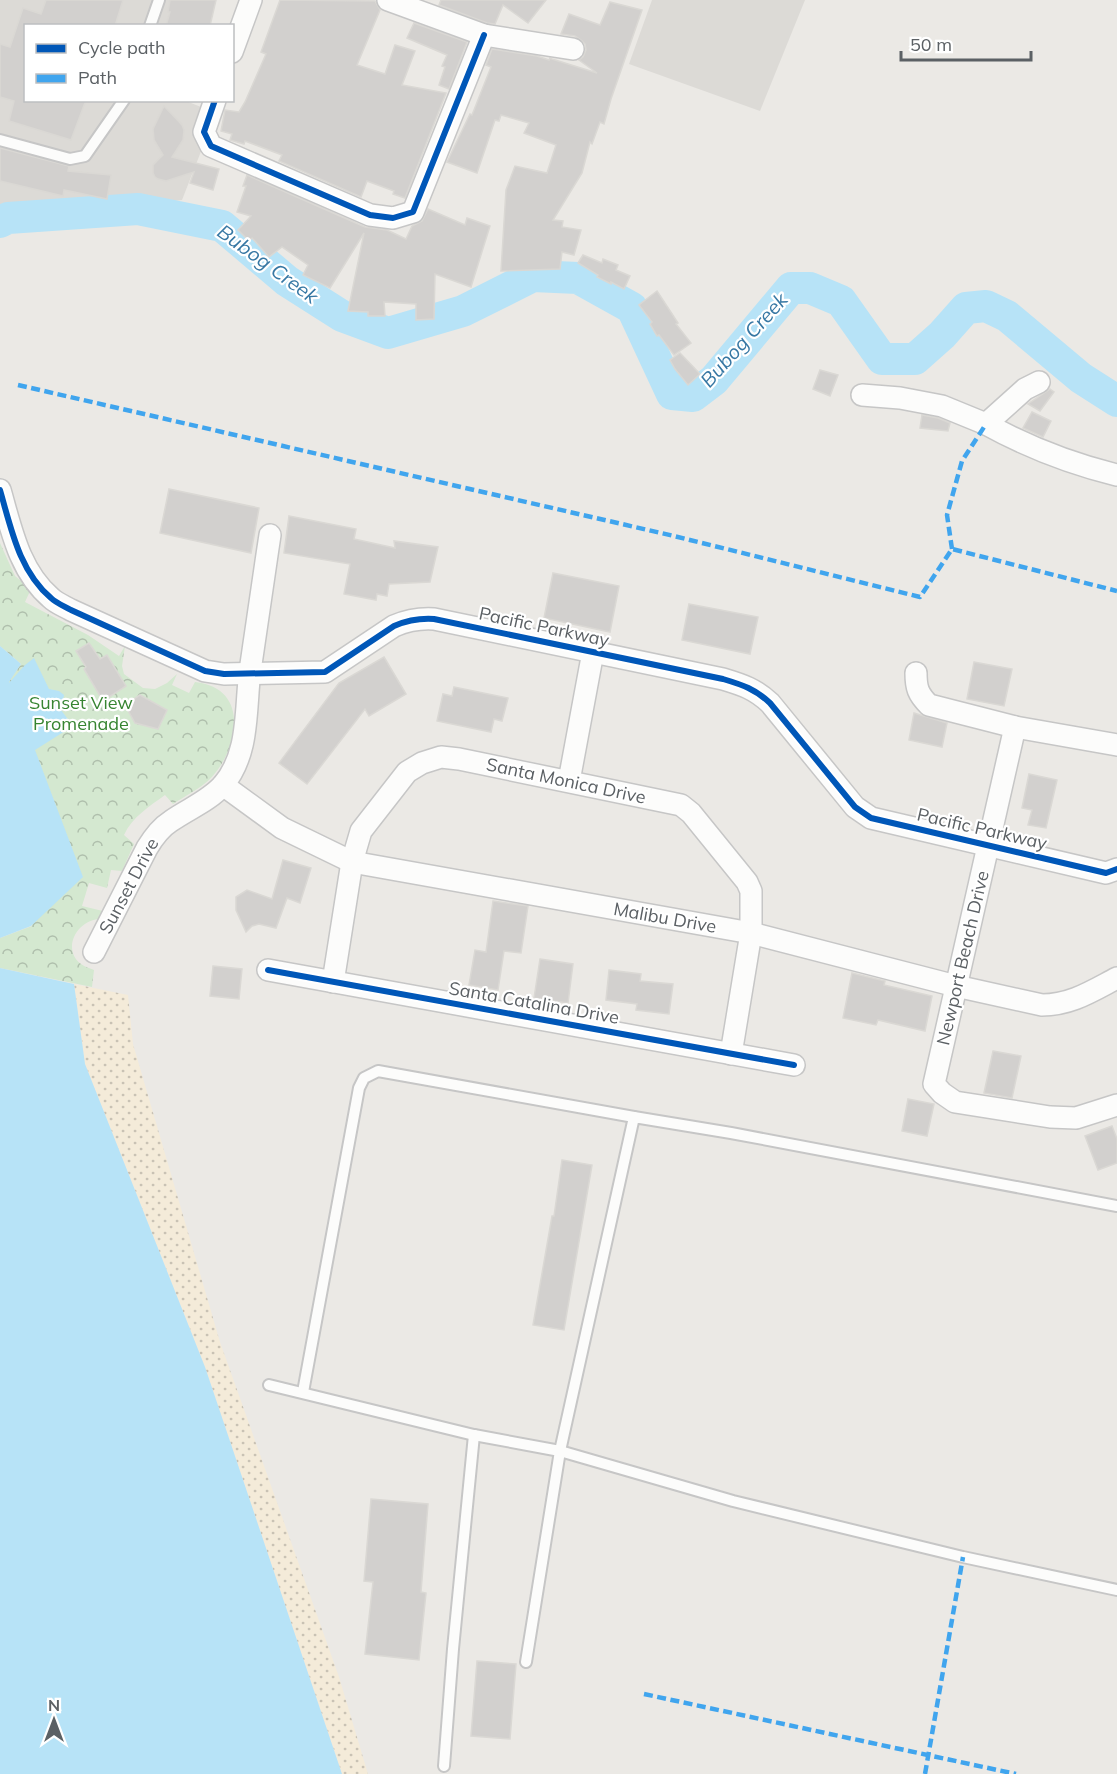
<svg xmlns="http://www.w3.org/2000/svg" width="1117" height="1774" font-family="Mulish,sans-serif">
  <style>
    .industrial { fill: #dcdad6 }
    .sand { fill: url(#sand-dots) }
    .park { fill: url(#park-crowns) }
    .water { fill: #b7e3f7 }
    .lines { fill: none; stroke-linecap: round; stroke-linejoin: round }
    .river { stroke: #b7e3f7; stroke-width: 32 }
    .building { fill: #d2d0ce; stroke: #dad8d4; stroke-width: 1.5 }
    .lane-casing { stroke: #c6c6c6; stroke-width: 14 }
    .street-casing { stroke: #c6c6c6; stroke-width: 24 }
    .lane { stroke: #fcfcfb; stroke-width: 10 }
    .street { stroke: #fcfcfb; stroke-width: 21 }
    .quiet { stroke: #40a5ee; stroke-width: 4.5; stroke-dasharray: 9 4.5; stroke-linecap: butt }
    .cycleway-casing { stroke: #fff; stroke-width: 10 }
    .cycleway { stroke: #0057b8; stroke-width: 6 }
    .labels { text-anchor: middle; stroke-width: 4.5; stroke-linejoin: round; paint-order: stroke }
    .street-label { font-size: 18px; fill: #5b6064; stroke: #fff }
    .park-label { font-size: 18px; fill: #368431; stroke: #fff }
    .water-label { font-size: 20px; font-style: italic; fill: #3677a3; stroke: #fff }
  </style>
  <defs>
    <pattern id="sand-dots" width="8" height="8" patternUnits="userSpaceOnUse" patternTransform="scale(1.5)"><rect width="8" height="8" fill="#f4ebd9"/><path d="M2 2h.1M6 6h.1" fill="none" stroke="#c9c2b4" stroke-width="1.8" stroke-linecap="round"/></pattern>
    <pattern id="park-crowns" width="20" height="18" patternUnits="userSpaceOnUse" patternTransform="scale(1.5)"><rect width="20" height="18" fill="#d4e8d0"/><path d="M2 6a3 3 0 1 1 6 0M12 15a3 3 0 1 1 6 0" fill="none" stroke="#afbfac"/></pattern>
  </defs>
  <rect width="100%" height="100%" fill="#ebe9e5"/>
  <!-- industrial -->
  <g class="industrial">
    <polygon points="0,0 196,0 188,25 26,26 26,100 186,101 216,113 182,200 8,218 0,222"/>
    <polygon points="652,0 805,0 760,111 629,64"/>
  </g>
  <!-- sand -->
  <polygon class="sand" points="74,984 128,995 133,1044 220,1342 339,1677 368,1774 342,1774 205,1367 85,1064"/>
  <!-- park -->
  <path class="park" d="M0,543l15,33 16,13 -6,13 63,33 31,21 6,-10 -3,20 2,8 19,14 12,1 12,-6 10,-9 -5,11 17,8 6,-11c56,6 44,68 14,98 -10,9 -24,16 -36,24l-8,-9c-15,11 -33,22 -41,40l10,9 -12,27 -11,-1 -4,18 -18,-5 -7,23 25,6 -2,7c-26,-3 -45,29 -24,45 4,3 9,4 13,6l-2,17 -92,-19v-30l32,-12 -25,-242 14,-20 -21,-18z"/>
  <!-- water -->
  <g class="water">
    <polygon points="0,646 21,664 9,682 9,683 25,665 34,658 49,689 59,691 64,695 61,710 73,726 35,750 83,877 31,926 0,938"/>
    <polygon points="0,968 74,984 85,1064 205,1367 342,1774 0,1774"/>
  </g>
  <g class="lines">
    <!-- river -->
    <polyline class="river" points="0,222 8,218 138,209 222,226 287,281 342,316 388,333 463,311 533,276 578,278 632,308 672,394 693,396 714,380 791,288 810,288 841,301 882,359 915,359 942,335 966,308 986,306 1007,316 1081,378 1117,401"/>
  </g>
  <!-- building -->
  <g class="building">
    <polygon points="46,0 123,0 115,26 26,26 26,100 86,100 71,140 9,121 14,101 0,97 0,44 10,47 23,8 41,14"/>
    <polygon points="170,0 216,0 210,26 166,26 170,12 168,12"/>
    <polygon points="280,0 375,1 380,10 357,65 385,74 395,45 415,51 402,85 446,93 405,198 393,194 394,191 367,181 361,197 279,161 282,155 245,141 244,144 230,140 232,134 221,131 225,110 239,112 245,102 266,54 261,52"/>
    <polygon points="441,0 546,0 528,23 503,5 495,24 487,23 439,5"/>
    <polygon points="610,2 642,10 611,99 604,124 600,122 592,144 590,142 582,173 553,220 563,221 562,227 581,230 574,255 562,252 560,269 501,271 506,190 515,166 547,173 556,145 524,133 529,123 501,115 499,121 495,120 477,173 447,162 470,114 472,115 491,67 486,65 492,49 537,56 549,60 550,58 552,59 597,73 579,60 583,57 586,50 585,44 581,40 575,36 561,34 569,14 600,25"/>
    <polygon points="414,23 467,42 449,89 439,85 445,67 442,66 447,55 407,38"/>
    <polygon points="164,106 182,125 184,130 183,140 172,157 219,169 213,190 190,183 194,172 166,181 158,179 155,177 153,173 153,165 163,155 154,140 153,129"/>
    <polygon points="0,148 69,166 68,171 111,175 107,199 64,190 63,196 0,181"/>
    <polygon points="247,175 365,227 387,230 406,239 412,226 422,221 428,209 465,225 467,218 490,226 471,287 435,274 434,319 416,320 416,304 384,302 385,316 368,316 368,312 348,311 364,233 330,288 303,275 308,265 282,247 269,257 252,238 249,241 238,230 251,216 237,212 246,186 243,186"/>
    <polygon points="583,255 602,263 603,259 618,265 616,270 630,276 624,289 611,282 611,284 597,277 598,275 578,263"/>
    <polygon points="657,291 678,323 676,324 691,343 674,355 659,335 657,336 650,324 652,322 639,305"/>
    <polygon points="680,353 700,374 688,385 675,369 670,360"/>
    <polygon points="820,370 838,375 830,396 813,389"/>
    <polygon points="1050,389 1054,392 1040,411 1028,404"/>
    <polygon points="1032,412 1051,421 1043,437 1023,428"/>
    <polygon points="922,415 938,418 950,423 948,431 920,428"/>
    <polygon points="169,489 259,508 251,553 160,533"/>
    <polygon points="289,516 356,529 354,539 395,548 394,541 438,547 430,582 389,584 387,596 377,594 376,600 344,594 350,564 284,553"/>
    <polygon points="553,573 619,586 610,632 544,618"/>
    <polygon points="689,604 758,617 750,654 682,640"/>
    <polygon points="89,643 100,659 107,655 126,686 103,701 84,669 86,667 76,651"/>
    <polygon points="384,657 406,694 369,716 365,709 307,784 279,763 339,683"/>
    <polygon points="974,662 1012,669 1004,706 967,699"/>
    <polygon points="454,687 508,698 502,721 494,719 491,732 437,721 443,694 452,696"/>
    <polygon points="140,695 167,710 158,729 135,723 125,705"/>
    <polygon points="914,713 947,723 942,747 909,740"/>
    <polygon points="1029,774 1057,780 1046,828 1028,825 1032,810 1022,808"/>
    <polygon points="283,860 311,868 300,903 287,898 276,928 259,924 252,926 246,932 236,910 236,897 247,890 272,899"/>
    <polygon points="493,901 528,906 521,953 504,951 498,990 469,985 475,950 486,952"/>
    <polygon points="540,959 573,964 568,1003 534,998"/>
    <polygon points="213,966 242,969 239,999 210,996"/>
    <polygon points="609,970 641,974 640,981 673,984 669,1014 636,1010 637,1004 606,1000"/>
    <polygon points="852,973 885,981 884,985 932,996 925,1031 878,1020 876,1025 843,1018"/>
    <polygon points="993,1051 1021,1056 1012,1098 984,1093"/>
    <polygon points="908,1099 934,1104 927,1136 902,1131"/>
    <polygon points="1112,1126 1117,1139 1117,1163 1098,1170 1085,1136"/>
    <polygon points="562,1160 592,1165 564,1330 533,1325 552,1216 554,1216"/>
    <polygon points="371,1499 428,1504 421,1592 426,1593 419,1660 365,1654 373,1582 364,1581"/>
    <polygon points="477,1661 516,1664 510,1739 471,1736"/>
  </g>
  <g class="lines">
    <defs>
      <g id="lane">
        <polyline points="150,26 159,0"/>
        <polyline points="0,140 70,159 85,156 124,100"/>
        <polyline points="269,1385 474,1435 560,1451 733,1501 963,1557 1117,1590"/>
        <polyline points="303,1392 359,1088 364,1078 378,1071 634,1117"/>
        <polyline points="526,1662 560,1451 634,1117 731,1133 1117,1206"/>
        <polyline points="444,1766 453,1649 474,1435"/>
      </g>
      <g id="street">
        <polyline points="388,0 484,35 573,49"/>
        <polyline points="232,52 251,0"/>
        <polyline points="215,100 204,132 211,146 370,215 393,218 413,212 484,35"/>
        <path d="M1039,382l-14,7 -39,35c40,22 86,40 131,51"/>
        <polyline points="862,395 900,398 942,406 986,424"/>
        <path d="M0,490c11,38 19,81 51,108 5,5 13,8 20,12l134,61 19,3 101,-2 69,-46c14,-6 25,-8 40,-7l289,60c20,6 32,10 47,24l85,104 16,11 235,55 11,-4"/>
        <path d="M916,673c0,15 2,21 13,32l86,22 102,18"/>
        <polyline points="1015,727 934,1084 942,1093 955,1102 1050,1117 1076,1118 1117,1105"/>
        <polyline points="569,781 593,652"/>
        <path d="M223,785l59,43 70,34 399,71 205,53 86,19c29,0 50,-14 75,-27"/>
        <path d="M94,952l53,-104c6,-10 13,-20 24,-27 17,-12 38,-20 52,-36 27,-32 22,-76 27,-114 7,-46 13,-91 20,-136"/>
        <polyline points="268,970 794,1065"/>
        <polyline points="333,982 352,862 361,831 407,772 422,763 441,757 459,759 681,805 691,813 747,882 751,891 751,933 731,1054"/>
      </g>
    </defs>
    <!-- lane casing -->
    <use href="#lane" class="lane-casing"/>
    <!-- street casing -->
    <use href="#street" class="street-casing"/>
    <!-- lane -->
    <use href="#lane" class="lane"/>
    <!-- street -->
    <use href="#street" class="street"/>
    <!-- quiet -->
    <g class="quiet">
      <polyline points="18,385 674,536 920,597 952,549 1117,591"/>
      <polyline points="952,549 947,515 962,461 986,424"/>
      <polyline points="644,1694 1016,1774"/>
      <polyline points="925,1774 963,1557"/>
    </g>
    <defs>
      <g id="cycleway">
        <polyline points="215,100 204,132 211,146 370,215 393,218 413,212 484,35"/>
        <path d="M0,490c11,38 19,81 51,108 5,5 13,8 20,12l134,61 19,3 101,-2 69,-46c14,-6 25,-8 40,-7l289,60c20,6 32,10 47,24l85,104 16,11 235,55 11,-4"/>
        <polyline points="268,970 794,1065"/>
      </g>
    </defs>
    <!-- cycleway casing -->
    <use href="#cycleway" class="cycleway-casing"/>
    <!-- cycleway -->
    <use href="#cycleway" class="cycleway"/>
  </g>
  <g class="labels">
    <!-- street labels -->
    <g class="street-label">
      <text transform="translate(544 627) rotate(12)" y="6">Pacific Parkway</text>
      <text transform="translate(566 781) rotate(12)" y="6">Santa Monica Drive</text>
      <text transform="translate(982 829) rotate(13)" y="6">Pacific Parkway</text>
      <text transform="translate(129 886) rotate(-62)" y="6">Sunset Drive</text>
      <text transform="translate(665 918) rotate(10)" y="6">Malibu Drive</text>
      <text transform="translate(963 958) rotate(-77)" y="6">Newport Beach Drive</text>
      <text transform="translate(534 1003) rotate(10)" y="6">Santa Catalina Drive</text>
    </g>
    <!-- park labels -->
    <g class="park-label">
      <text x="81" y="709">Sunset View<tspan x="81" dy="21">Promenade</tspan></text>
    </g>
    <!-- water labels -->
    <g class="water-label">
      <text transform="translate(268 264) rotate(36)" y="7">Bubog Creek</text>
      <text transform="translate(744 340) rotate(-48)" y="7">Bubog Creek</text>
    </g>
  </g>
  <!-- legend -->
  <rect x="24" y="24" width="210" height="78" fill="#ffffff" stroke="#bdbfc1" stroke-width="1.5"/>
  <rect x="36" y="44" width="30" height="9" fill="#0057b8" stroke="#bdbfc1" stroke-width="1.5"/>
  <text x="78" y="54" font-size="18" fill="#5b6064">Cycle path</text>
  <rect x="36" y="74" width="30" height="9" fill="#40a5ee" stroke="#bdbfc1" stroke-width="1.5"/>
  <text x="78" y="84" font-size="18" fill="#5b6064">Path</text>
  <!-- north arrow -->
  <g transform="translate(54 1720)" stroke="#ffffff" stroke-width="4.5" paint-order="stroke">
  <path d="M0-4.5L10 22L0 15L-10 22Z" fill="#5b6064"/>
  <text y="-9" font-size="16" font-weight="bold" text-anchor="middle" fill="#5b6064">N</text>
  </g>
  <!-- scale -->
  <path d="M901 51v9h130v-9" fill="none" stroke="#5b6064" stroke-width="3"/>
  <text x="910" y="51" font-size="18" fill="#5b6064" stroke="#ffffff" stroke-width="4.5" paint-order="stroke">50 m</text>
</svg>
